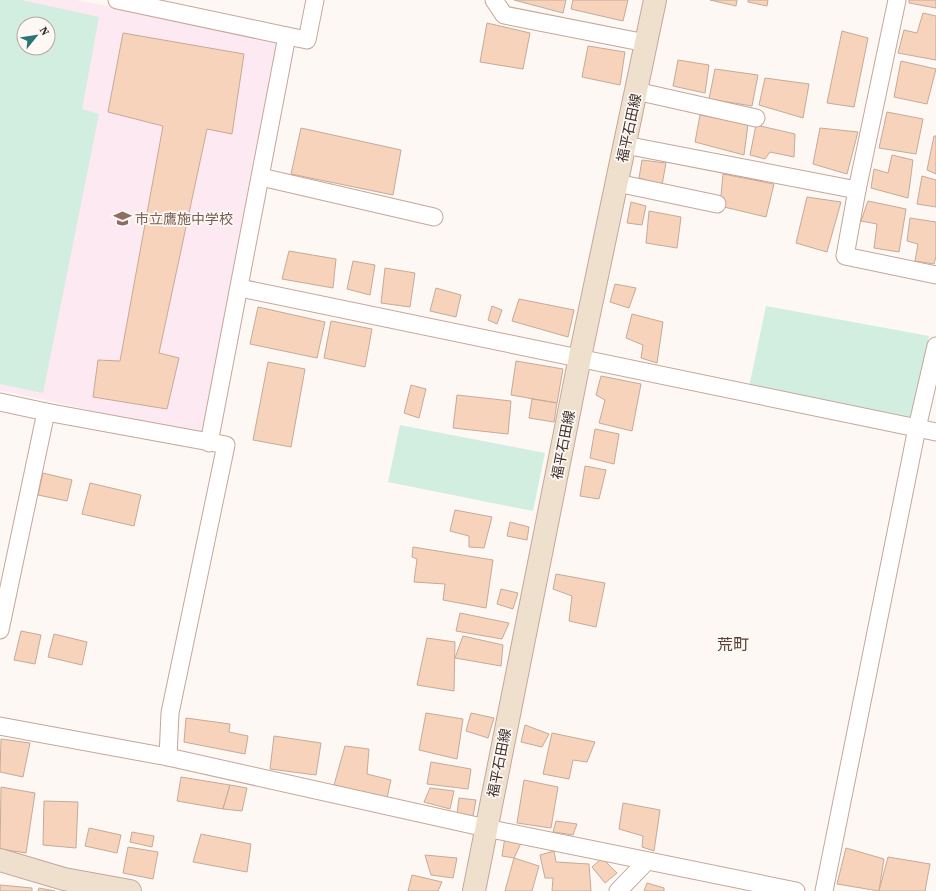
<svg xmlns="http://www.w3.org/2000/svg" width="936" height="891" font-family="'Source Serif 4','Noto Sans JP',serif">
  <style>
    .education { fill: #fde9f1; fill-rule: evenodd }
    .green { fill: #d2eee0; fill-rule: evenodd }
    .building { fill: #f8d3bb; stroke: #c5aa98 }
    .lines { fill: none; stroke-linecap: round; stroke-linejoin: round }
    .minor-casing { stroke: #c5a699; stroke-width: 19 }
    .secondary-casing { stroke: #c5a699; stroke-width: 24 }
    .minor { stroke: #fff; stroke-width: 17 }
    .secondary { stroke: #efe0ce; stroke-width: 22 }
    .labels { text-anchor: middle; stroke-width: 3.5; stroke-linejoin: round; paint-order: stroke }
    .street-label { font-size: 14px; fill: #3d302b; stroke: #fef8f5 }
    .education-label { font-size: 14px; fill: #785e54; stroke: #fef8f5; text-anchor: start }
    .quarter-label { font-size: 16px; fill: #593f34; stroke: #fef8f5 }
  </style>
  <rect width="100%" height="100%" fill="#fef8f5"/>
  <!-- education -->
  <path class="education" d="M0,0h76l201,39 -72,397 -205,-46zM24,24h24v24h-24z"/>
  <!-- green -->
  <g class="green">
    <path d="M0,0h21l78,17 -17,92 17,5 -56,279 -43,-9zM24,24h24v24h-24z"/>
    <polygon points="766,306 929,336 912,420 749,387"/>
    <polygon points="400,425 545,453 533,511 388,482"/>
  </g>
  <!-- building -->
  <g class="building">
    <polygon points="514,0 566,0 563,13"/>
    <polygon points="573,0 628,0 623,21 571,9"/>
    <polygon points="710,0 737,0 736,6"/>
    <polygon points="748,0 768,0 767,6 748,2"/>
    <polygon points="909,0 936,0 936,8 909,3"/>
    <polygon points="923,13 936,16 936,60 898,53 904,30 917,33"/>
    <polygon points="487,23 530,33 523,69 480,62"/>
    <polygon points="842,31 868,38 854,107 827,103"/>
    <polygon points="123,33 244,54 232,134 207,129 159,353 179,358 167,409 93,397 98,360 120,361 163,126 108,112"/>
    <polygon points="588,46 625,52 620,85 582,77"/>
    <polygon points="678,60 709,65 705,93 673,86"/>
    <polygon points="901,61 936,69 927,104 894,97"/>
    <polygon points="715,69 758,75 752,106 709,99"/>
    <polygon points="765,78 809,84 803,118 759,105"/>
    <polygon points="887,112 923,119 916,154 879,148"/>
    <polygon points="700,115 748,124 744,155 695,142"/>
    <polygon points="756,125 795,134 794,157 770,152 765,159 750,155"/>
    <polygon points="301,128 401,150 393,195 291,174"/>
    <polygon points="820,128 858,132 847,174 813,164"/>
    <polygon points="934,136 936,136 936,174 927,170"/>
    <polygon points="892,155 913,160 908,198 871,188 874,169 888,173"/>
    <polygon points="642,160 666,163 662,185 639,178"/>
    <polygon points="723,174 774,184 766,217 720,206"/>
    <polygon points="922,176 936,180 936,207 917,204"/>
    <polygon points="807,197 841,202 827,252 796,243"/>
    <polygon points="868,201 906,209 899,252 874,248 877,224 861,221"/>
    <polygon points="631,202 646,206 642,225 627,223"/>
    <polygon points="649,211 681,217 677,248 646,243"/>
    <polygon points="910,218 936,222 936,256 934,264 915,261 918,244 907,241"/>
    <polygon points="289,251 336,259 333,288 282,279"/>
    <polygon points="353,261 375,265 370,295 347,289"/>
    <polygon points="385,268 415,273 410,307 381,303"/>
    <polygon points="615,284 636,288 629,308 610,302"/>
    <polygon points="436,288 461,295 456,317 430,311"/>
    <polygon points="519,299 574,310 568,337 512,321"/>
    <polygon points="492,306 502,310 497,324 488,320"/>
    <polygon points="258,307 325,322 317,358 250,344"/>
    <polygon points="632,314 663,322 657,363 641,358 643,345 626,338"/>
    <polygon points="331,321 372,329 365,367 324,358"/>
    <polygon points="516,361 563,369 557,403 511,395"/>
    <polygon points="268,362 305,369 291,447 253,440"/>
    <polygon points="601,376 641,384 632,431 599,423 605,400 596,395"/>
    <polygon points="411,385 426,389 419,418 404,413"/>
    <polygon points="457,395 511,401 508,434 453,428"/>
    <polygon points="532,399 557,403 554,422 529,418"/>
    <polygon points="595,429 619,434 614,464 590,458"/>
    <polygon points="585,466 606,470 599,499 580,496"/>
    <polygon points="43,473 72,480 67,501 38,495"/>
    <polygon points="90,483 141,495 134,526 82,514"/>
    <polygon points="455,510 492,517 484,548 469,547 469,536 450,531"/>
    <polygon points="510,522 529,527 527,540 507,536"/>
    <polygon points="413,547 493,560 486,608 443,600 445,584 414,582 417,559 412,557"/>
    <polygon points="556,574 605,583 596,627 569,621 572,596 553,589"/>
    <polygon points="501,589 518,593 513,609 497,604"/>
    <polygon points="460,613 509,623 502,639 456,631"/>
    <polygon points="21,631 41,635 35,664 14,660"/>
    <polygon points="54,634 87,642 82,665 48,657"/>
    <polygon points="463,636 503,645 501,666 455,658"/>
    <polygon points="427,638 455,642 454,691 417,685"/>
    <polygon points="426,713 463,719 457,759 419,750"/>
    <polygon points="471,713 494,718 488,738 466,731"/>
    <polygon points="186,718 230,724 229,732 248,736 245,754 184,742"/>
    <polygon points="525,725 549,734 542,747 521,742"/>
    <polygon points="552,733 595,742 587,762 573,760 569,779 543,774"/>
    <polygon points="274,736 321,743 316,775 270,769"/>
    <polygon points="1,739 30,743 23,777 0,772"/>
    <polygon points="345,746 369,749 367,774 391,780 387,798 334,785"/>
    <polygon points="431,762 471,769 468,789 427,784"/>
    <polygon points="181,777 230,785 223,809 177,801"/>
    <polygon points="524,780 558,787 551,828 517,823"/>
    <polygon points="230,785 247,788 242,811 223,809"/>
    <polygon points="1,787 35,793 26,853 0,849"/>
    <polygon points="430,788 454,791 450,809 424,802"/>
    <polygon points="459,798 476,800 473,816 457,814"/>
    <polygon points="44,801 78,802 76,848 43,845"/>
    <polygon points="623,803 660,810 654,851 642,847 643,836 619,829"/>
    <polygon points="556,821 577,824 573,835 553,832"/>
    <polygon points="89,828 121,835 117,853 85,846"/>
    <polygon points="132,832 154,836 152,847 130,842"/>
    <polygon points="201,834 251,844 247,872 193,862"/>
    <polygon points="505,837 522,841 514,858 502,856"/>
    <polygon points="128,847 158,852 153,879 123,873"/>
    <polygon points="846,848 884,859 879,891 837,884"/>
    <polygon points="554,851 556,862 589,864 591,891 552,891 553,878 545,878 540,855"/>
    <polygon points="425,855 457,858 453,878 431,875"/>
    <polygon points="888,857 930,864 925,891 879,891"/>
    <polygon points="514,858 539,866 532,891 505,891"/>
    <polygon points="602,858 617,873 605,883 592,867"/>
    <polygon points="412,875 442,882 438,891 408,891"/>
    <polygon points="647,883 664,888 664,891 644,891"/>
    <polygon points="0,885 32,888 32,891 0,891"/>
    <polygon points="39,888 55,891 38,891"/>
  </g>
  <g class="lines">
    <defs>
      <g id="minor">
        <polyline points="117,0 287,36"/>
        <polyline points="494,0 504,15 646,43"/>
        <polyline points="897,0 857,190 845,256 936,275"/>
        <polyline points="636,91 756,118"/>
        <polyline points="625,145 857,190"/>
        <polyline points="261,177 434,217"/>
        <polyline points="617,183 717,204"/>
        <polyline points="240,288 936,432"/>
        <polyline points="0,402 46,412"/>
        <polyline points="209,443 287,36 307,40 315,0"/>
        <polyline points="0,630 46,412 226,445 170,713 168,757"/>
        <polyline points="0,726 168,757 486,828 796,891"/>
        <polyline points="618,891 647,861"/>
        <polyline points="824,891 917,428 936,346"/>
      </g>
      <g id="secondary">
        <polyline points="0,860 64,879 130,891"/>
        <polyline points="474,891 580,357 655,0"/>
      </g>
    </defs>
    <!-- minor casing -->
    <use href="#minor" class="minor-casing"/>
    <!-- secondary casing -->
    <use href="#secondary" class="secondary-casing"/>
    <!-- minor -->
    <use href="#minor" class="minor"/>
    <!-- secondary -->
    <use href="#secondary" class="secondary"/>
  </g>
  <!-- icons -->
  <defs>
    <symbol id="school-bare" viewBox="-9 -9 18 18"><path d="M0-5L7-2L0 1L-7-2ZM-4 1L0 2.5L4 1V4Q0 6-4 4Z" fill="#8d6e63" stroke="#fef8f5" stroke-width="2.5" paint-order="stroke"/></symbol>
  </defs>
  <g fill-rule="evenodd">
    <use href="#school-bare" x="110" y="206" width="25" height="25"/>
  </g>
  <g class="labels">
    <!-- street labels -->
    <g class="street-label">
      <text transform="translate(629 128) rotate(-78)" y="5">福平石田線</text>
      <text transform="translate(563 445) rotate(-79)" y="5">福平石田線</text>
      <text transform="translate(499 763) rotate(-79)" y="5">福平石田線</text>
    </g>
    <!-- education labels -->
    <g class="education-label">
      <text x="135" y="224">市立鷹施中学校</text>
    </g>
    <!-- quarter labels -->
    <g class="quarter-label">
      <text x="733" y="650">荒町</text>
    </g>
  </g>
  <!-- north arrow -->
  <g transform="translate(36 36) rotate(60)"><circle r="19" fill="#fef8f5" stroke="#b1a8a4"/>
  <path d="M0-3L7 15L0 10L-7 15Z" fill="#2b7576"/>
  <text y="-6" font-size="11" font-weight="bold" text-anchor="middle" fill="#3d302b">N</text>
  </g>
</svg>
